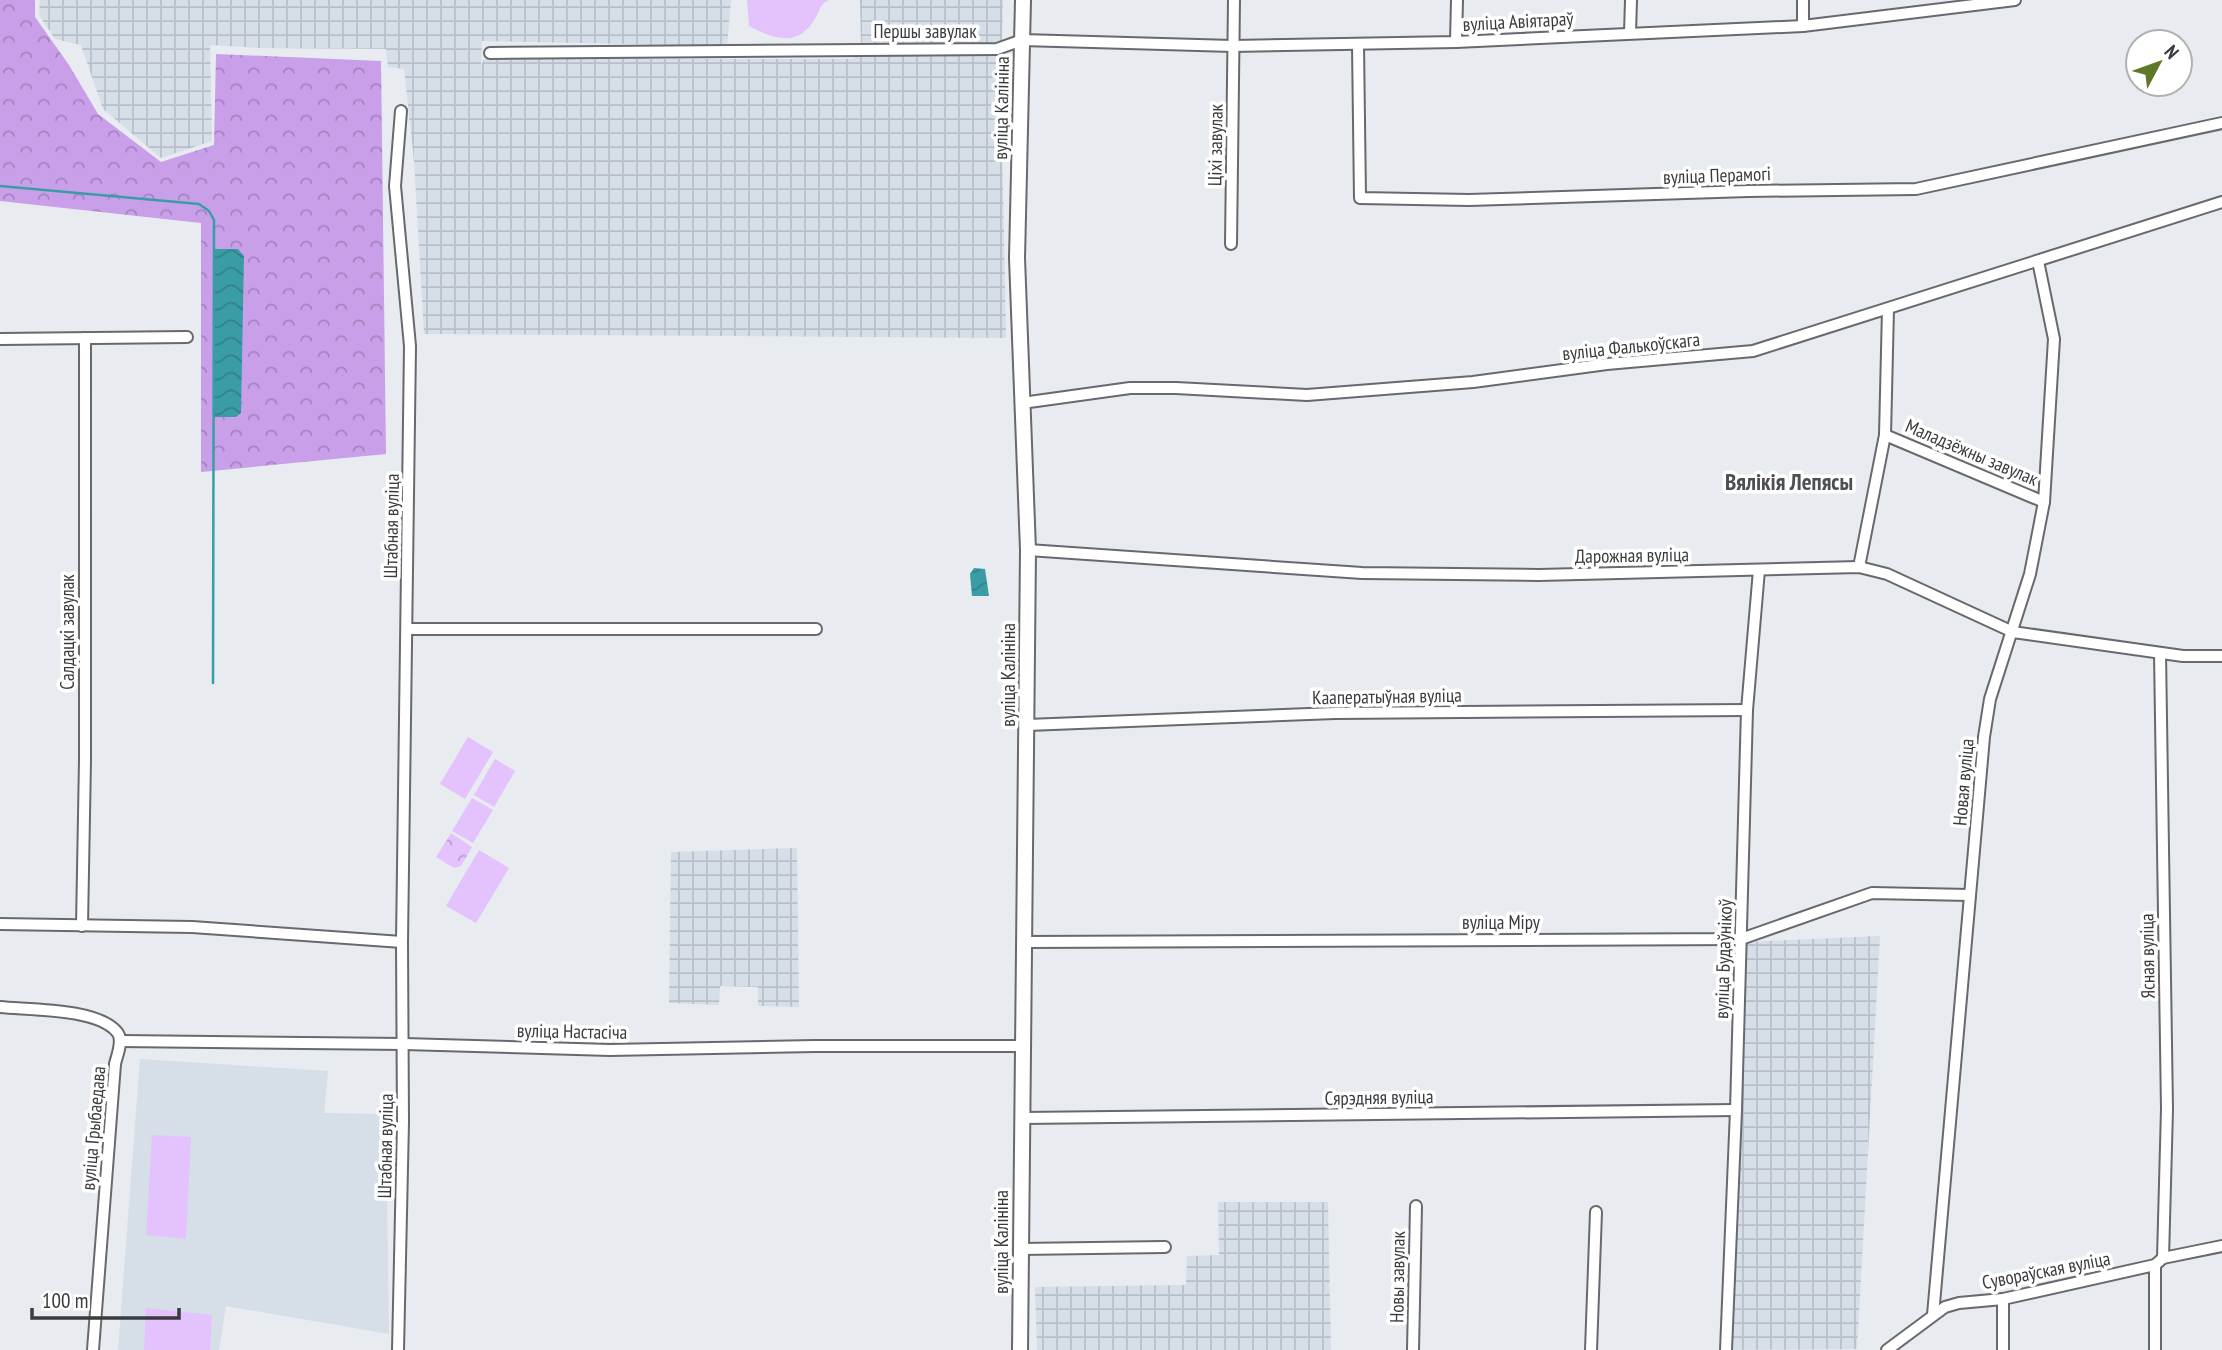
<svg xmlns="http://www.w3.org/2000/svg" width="2222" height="1350" font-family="'PT Sans Narrow',sans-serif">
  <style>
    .built { fill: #d6dee8 }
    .industrial { fill: url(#industrial-grid) }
    .grass { fill: #e3c2fe }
    .forest { fill: url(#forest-crowns) }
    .park { fill: url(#park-crowns) }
    .water { fill: url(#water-waves) }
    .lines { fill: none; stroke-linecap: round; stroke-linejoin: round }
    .stream { stroke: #3a9da6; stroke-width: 2.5 }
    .minor-casing { stroke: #67696d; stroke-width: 14 }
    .tertiary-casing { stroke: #67696d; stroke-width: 18 }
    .minor { stroke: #fff; stroke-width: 10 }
    .tertiary { stroke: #fff; stroke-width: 14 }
    .labels { text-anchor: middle; stroke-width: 7; stroke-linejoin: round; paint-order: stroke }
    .street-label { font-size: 19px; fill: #3a3b3d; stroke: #fff }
    .quarter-label { font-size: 23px; font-weight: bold; fill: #4d4f53; stroke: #fff }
  </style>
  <defs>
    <pattern id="industrial-grid" width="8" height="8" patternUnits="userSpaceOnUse" patternTransform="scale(1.75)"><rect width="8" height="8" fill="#d6dee8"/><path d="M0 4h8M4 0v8" fill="none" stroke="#b8bfc8"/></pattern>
    <pattern id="forest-crowns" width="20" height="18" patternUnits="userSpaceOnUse" patternTransform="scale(1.75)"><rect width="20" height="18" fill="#c99fea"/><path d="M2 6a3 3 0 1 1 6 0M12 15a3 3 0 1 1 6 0" fill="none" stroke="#a483bf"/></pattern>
    <pattern id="park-crowns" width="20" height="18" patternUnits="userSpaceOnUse" patternTransform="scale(1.75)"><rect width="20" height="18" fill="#e3c2fe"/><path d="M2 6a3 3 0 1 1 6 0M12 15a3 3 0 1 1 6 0" fill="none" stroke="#b99fcf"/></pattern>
    <pattern id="water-waves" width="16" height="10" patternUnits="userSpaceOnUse" patternTransform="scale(1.75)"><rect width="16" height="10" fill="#3a9da6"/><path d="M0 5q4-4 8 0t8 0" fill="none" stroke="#328188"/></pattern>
  </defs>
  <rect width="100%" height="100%" fill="#e8ebf0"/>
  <!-- built -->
  <polygon class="built" points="140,1059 328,1071 324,1113 386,1114 389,1334 226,1306 219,1350 118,1350"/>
  <!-- industrial -->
  <g class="industrial">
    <polygon points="40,0 731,0 727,46 482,41 481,66 484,59 854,59 861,44 860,0 1003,0 1001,83 1006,338 424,334 414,161 404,69 388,67 386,49 260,48 210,45 212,141 161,158 103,109 81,45 55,39 39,15"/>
    <polygon points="797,848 799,1007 758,1006 758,987 720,986 719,1005 669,1003 671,852"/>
    <polygon points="1880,936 1857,1349 1732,1350 1744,942"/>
    <polygon points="1218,1202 1328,1202 1331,1350 1037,1350 1035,1287 1186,1285 1187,1256 1219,1255"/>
  </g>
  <!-- grass -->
  <g class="grass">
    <path d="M747,0h82c-10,4 -10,13 -16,22 -18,26 -41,16 -64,4z"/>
    <polygon points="468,737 493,752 465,799 440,784"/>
    <polygon points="495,759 515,771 494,807 474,795"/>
    <polygon points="472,798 493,810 473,843 452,831"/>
    <polygon points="479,850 509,868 476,923 446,906"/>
    <polygon points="152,1135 191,1137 186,1239 146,1235"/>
    <polygon points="146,1308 212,1315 210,1350 144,1350"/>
  </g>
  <!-- forest -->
  <polygon class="forest" points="0,0 35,0 35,17 69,65 98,114 161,162 214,145 216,54 381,61 386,454 201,472 201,223 0,201"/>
  <!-- park -->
  <polygon class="park" points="451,833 472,847 461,866 454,868 436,857"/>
  <!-- water -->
  <g class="water">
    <polygon points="214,249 238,249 244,256 241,413 236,417 213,417"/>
    <polygon points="974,568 985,569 989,596 972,596 970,574"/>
  </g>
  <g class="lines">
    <!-- stream -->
    <polyline class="stream" points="0,186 199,204 209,211 214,220 213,683"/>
    <defs>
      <g id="minor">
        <polyline points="1803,26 1803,0"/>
        <polyline points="1630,33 1631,0"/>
        <polyline points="1456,42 1457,0"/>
        <polyline points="1358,45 1360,198 1469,200 1748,191 1916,189 2222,123"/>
        <polyline points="490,53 997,49 1022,40 1233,46 1456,42 1803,26 2015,0"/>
        <polyline points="1231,244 1234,0"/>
        <polyline points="0,339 187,337"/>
        <polyline points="1022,403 1130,388 1176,388 1307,395 1473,382 1607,364 1753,351 2222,202"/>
        <polyline points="1885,435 2044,502"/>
        <polyline points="1028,550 1362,573 1539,575 1859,567 1887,574 2013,632 2183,656 2222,656"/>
        <polyline points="1859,567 1885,435 1888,309"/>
        <polyline points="408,629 816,629"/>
        <polyline points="2160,653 2167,1109 2163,1258"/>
        <polyline points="1027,725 1335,713 1747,710"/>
        <polyline points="0,924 192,927 402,942"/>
        <polyline points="82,926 85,760 85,338"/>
        <polyline points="1024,942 1741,939 1872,893 1970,895"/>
        <path d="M0,1007c29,3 97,1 117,25 7,8 0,23 -2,32l-22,286"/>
        <polyline points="120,1041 404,1044 610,1050 814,1046 1023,1046"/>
        <polyline points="1022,1118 1736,1110"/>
        <polyline points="1020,1249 1165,1247"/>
        <polyline points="2155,1265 2155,1350"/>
        <polyline points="2003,1299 2003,1350"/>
        <polyline points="1933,1315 1984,737 1990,699 2030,574 2044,502 2054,339 2038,261"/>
        <polyline points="398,1350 403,1122 402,942 410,346 395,186 401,111"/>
        <polyline points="1413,1350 1416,1206"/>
        <polyline points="1591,1350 1596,1212"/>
        <polyline points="1726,1350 1736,1110 1747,710 1759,570"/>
        <polyline points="1887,1350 1945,1307 1959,1303 2003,1299 2155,1265 2163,1258 2222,1246"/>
      </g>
      <polyline id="tertiary" points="1020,1350 1028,550 1017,258 1023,0"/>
    </defs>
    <!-- minor casing -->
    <use href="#minor" class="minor-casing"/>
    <!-- tertiary casing -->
    <use href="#tertiary" class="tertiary-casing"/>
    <!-- minor -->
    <use href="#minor" class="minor"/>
    <!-- tertiary -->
    <use href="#tertiary" class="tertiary"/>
  </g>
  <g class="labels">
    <!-- street labels -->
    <g class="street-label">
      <text transform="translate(1518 21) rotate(-3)" y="7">вуліца Авіятараў</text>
      <text x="925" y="38">Першы завулак</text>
      <text transform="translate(1001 108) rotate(-89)" y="7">вуліца Калініна</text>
      <text transform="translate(1215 145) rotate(-89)" y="7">Ціхі завулак</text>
      <text transform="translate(1717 175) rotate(-2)" y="7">вуліца Перамогі</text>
      <text transform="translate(1631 346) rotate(-6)" y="7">вуліца Фалькоўскага</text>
      <text transform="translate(1972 452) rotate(23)" y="7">Маладзёжны завулак</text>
      <text transform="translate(391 526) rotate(-89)" y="7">Штабная вуліца</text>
      <text transform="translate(1632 555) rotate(-1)" y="7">Дарожная вуліца</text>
      <text transform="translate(67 632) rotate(-90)" y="7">Салдацкі завулак</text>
      <text transform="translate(1008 675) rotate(-90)" y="7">вуліца Калініна</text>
      <text transform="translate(1387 696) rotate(-1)" y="7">Кааператыўная вуліца</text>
      <text transform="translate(1963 782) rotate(-85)" y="7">Новая вуліца</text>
      <text x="1501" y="929">вуліца Міру</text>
      <text transform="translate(2147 956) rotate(-91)" y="7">Ясная вуліца</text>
      <text transform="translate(1723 959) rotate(-88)" y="7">вуліца Будаўнікоў</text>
      <text transform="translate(572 1031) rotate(1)" y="7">вуліца Настасіча</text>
      <text transform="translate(1379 1097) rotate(-1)" y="7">Сярэдняя вуліца</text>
      <text transform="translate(93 1128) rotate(-85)" y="7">вуліца Грыбаедава</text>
      <text transform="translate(385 1146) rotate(-89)" y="7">Штабная вуліца</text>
      <text transform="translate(1001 1242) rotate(-90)" y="7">вуліца Калініна</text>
      <text transform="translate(2046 1270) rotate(-11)" y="7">Сувораўская вуліца</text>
      <text transform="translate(1397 1277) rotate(-89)" y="7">Новы завулак</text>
    </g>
    <!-- quarter labels -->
    <g class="quarter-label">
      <text x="1789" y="490">Вялікія Лепясы</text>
    </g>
  </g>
  <!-- north arrow -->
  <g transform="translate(2159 63) rotate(49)"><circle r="33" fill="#ffffff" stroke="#b0b1b1" stroke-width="2"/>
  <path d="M0-5L12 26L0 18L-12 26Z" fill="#607728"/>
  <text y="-10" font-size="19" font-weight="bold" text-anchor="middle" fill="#3a3b3d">N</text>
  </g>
  <!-- scale -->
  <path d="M32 1308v10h147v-10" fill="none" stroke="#3a3b3d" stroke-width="3.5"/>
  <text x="42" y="1308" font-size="21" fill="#3a3b3d" stroke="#ffffff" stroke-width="5" paint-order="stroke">100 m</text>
</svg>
